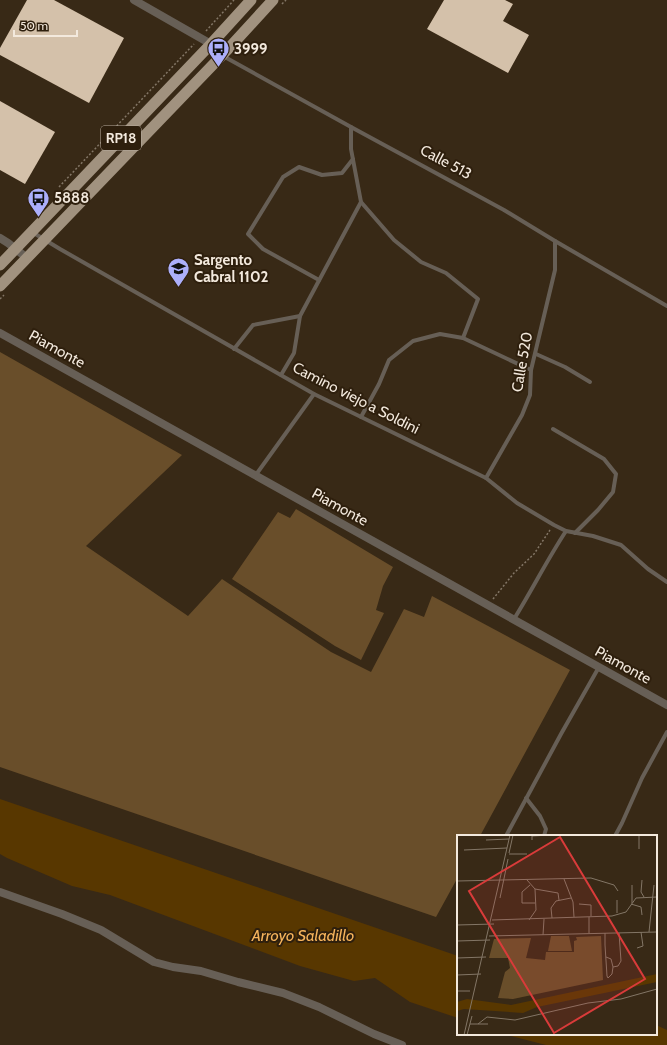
<svg xmlns="http://www.w3.org/2000/svg" width="667" height="1045" font-family="Cabin,sans-serif">
  <style>
    .green { fill: #694e2a }
    .water { fill: #583700 }
    .building { fill: #d4c1aa }
    .lines { fill: none; stroke-linecap: round; stroke-linejoin: round }
    .path { stroke: #837666; stroke-width: 1.5; stroke-dasharray: 2 2; stroke-linecap: butt }
    .service { stroke: #675f56; stroke-width: 4 }
    .minor { stroke: #675f56; stroke-width: 8 }
    .primary { stroke: #a1927f; stroke-width: 11 }
    .labels { text-anchor: middle; stroke-width: 4; stroke-linejoin: round; paint-order: stroke }
    .shield { fill: #2e1f0d; stroke: #b8ac9f; stroke-width: 1 }
    .shield-label { font-size: 14px; font-weight: bold; fill: #f3e9dd }
    .poi-label { font-size: 15px; font-weight: bold; fill: #f3e9dd; stroke: #2e1f0d; text-anchor: start }
    .street-label { font-size: 15px; fill: #f3e9dd; stroke: #2e1f0d }
    .water-label { font-size: 16px; font-style: italic; fill: #f6b45c; stroke: #2e1f0d }
    .inset-road { fill: none; stroke: #837666; stroke-width: 1 }
    .view { fill: #d93b3a; fill-opacity: 0.15; stroke: #d93b3a; stroke-width: 2 }
    .inset-edge { fill: none; stroke: #f3e9dd; stroke-width: 2 }
  </style>
  <rect width="100%" height="100%" fill="#382916"/>
  <!-- green -->
  <g class="green">
    <polygon points="0,352 182,455 86,546 188,616 222,579 331,652 371,672 404,609 424,617 432,596 570,670 480,836 458,836 458,877 436,917 0,767"/>
    <polygon points="296,509 393,567 383,586 376,610 384,613 361,660 335,646 232,579 278,512 290,518"/>
  </g>
  <!-- water -->
  <g class="water">
    <polygon points="0,799 458,956 458,1018 410,1002 375,978 354,981 300,966 110,895 72,886 7,858 0,854"/>
    <polygon points="656,1025 667,1030 667,1045 546,1045 503,1034 656,1034"/>
  </g>
  <!-- building -->
  <g class="building">
    <polygon points="27,0 54,0 124,38 89,103 0,55 0,48"/>
    <polygon points="444,0 505,0 513,4 503,21 529,35 508,73 427,29"/>
    <polygon points="0,101 55,132 25,184 0,170"/>
  </g>
  <g class="lines">
    <!-- path -->
    <g class="path">
      <polyline points="282,4 286,0"/>
      <polyline points="206,31 234,0"/>
      <polyline points="59,187 194,44"/>
      <polyline points="0,299 4,295"/>
      <polyline points="493,599 514,573 534,554 550,530"/>
    </g>
    <!-- service -->
    <g class="service">
      <polyline points="223,56 351,127 504,210 555,241 667,306"/>
      <polyline points="361,202 394,240 421,262 446,273 478,299 463,338"/>
      <polyline points="32,232 60,249 314,394 486,478 517,503 554,525 566,531 593,536 621,545 648,569 667,582"/>
      <polyline points="319,280 263,249 248,234 283,177 299,167 322,175 342,173 353,159"/>
      <polyline points="234,349 253,325 300,316 361,202 351,149 351,127"/>
      <polyline points="536,354 565,367 590,382"/>
      <polyline points="281,375 294,353 300,316"/>
      <polyline points="361,417 379,384 389,360 413,341 440,334 463,338 531,370"/>
      <polyline points="553,429 604,459 616,474 613,492 598,510 575,533"/>
      <polyline points="255,476 314,394"/>
      <polyline points="486,478 522,415 530,395 531,370 555,270 555,241"/>
      <path d="M514,619c18,-29 33,-59 52,-88"/>
      <polyline points="526,798 540,816 546,829 544,836"/>
      <polyline points="506,836 561,734 599,667"/>
      <polyline points="615,836 622,823 642,778 667,732"/>
    </g>
    <!-- minor -->
    <g class="minor">
      <polyline points="134,0 211,44 222,55"/>
      <polyline points="0,238 8,243 27,258"/>
      <polyline points="0,333 667,705"/>
      <polyline points="0,892 62,914 101,930 154,962 173,967 201,971 238,982 283,993 319,1007 374,1034 402,1045"/>
    </g>
    <!-- primary -->
    <g class="primary">
      <polyline points="0,265 211,44 251,0"/>
      <polyline points="0,286 230,47 273,0"/>
    </g>
  </g>
  <!-- icons -->
  <defs>
    <symbol id="bus-pin" viewBox="-11 -11 22 30"><path d="M0 17L-7.5 6A9.5 9.5 0 1 1 7.5 6Z" fill="#acaffb" stroke="#2e1f0d"/><path d="M-5-6H5V4H4V6H2V4H-2V6H-4V4H-5ZM-3.5-4V0h7V-4ZM-3.5 1.2v1.5H-2V1.2ZM2 1.2v1.5H3.5V1.2Z" fill="#111"/></symbol>
    <symbol id="school-pin" viewBox="-11 -11 22 30"><path d="M0 17L-7.5 6A9.5 9.5 0 1 1 7.5 6Z" fill="#acaffb" stroke="#2e1f0d"/><path d="M0-5L7-2L0 1L-7-2ZM-4 1L0 2.5L4 1V4Q0 6-4 4Z" fill="#111"/></symbol>
  </defs>
  <g fill-rule="evenodd">
    <use href="#bus-pin" x="206" y="36" width="25" height="34"/>
    <use href="#bus-pin" x="26" y="186" width="25" height="34"/>
    <use href="#school-pin" x="166" y="256" width="25" height="34"/>
  </g>
  <g class="labels">
    <!-- shield labels -->
    <rect class="shield" x="101" y="126" width="40" height="24" rx="3"/>
    <g class="shield-label">
      <text x="121" y="143">RP18</text>
    </g>
    <!-- poi labels -->
    <g class="poi-label">
      <text x="234" y="54">3999</text>
      <text x="54" y="203">5888</text>
      <text x="194" y="265">Sargento<tspan x="194" dy="17">Cabral 1102</tspan></text>
    </g>
    <!-- street labels -->
    <g class="street-label">
      <text transform="translate(446 162) rotate(28)" y="5">Calle 513</text>
      <text transform="translate(57 349) rotate(29)" y="5">Piamonte</text>
      <text transform="translate(522 362) rotate(-80)" y="5">Calle 520</text>
      <text transform="translate(356 398) rotate(27)" y="5">Camino viejo a Soldini</text>
      <text transform="translate(340 507) rotate(29)" y="5">Piamonte</text>
      <text transform="translate(623 665) rotate(29)" y="5">Piamonte</text>
    </g>
    <!-- water labels -->
    <g class="water-label">
      <text x="303" y="941">Arroyo Saladillo</text>
    </g>
  </g>
  <!-- overview -->
  <g transform="translate(457 835)">
    <rect width="200" height="200" fill="#382916"/>
    <path d="M94,101h18l3,15h-24zM144,101l2,44 -90,19 -15,-1 7,-26 5,-4 -2,-10h-19l5,-19 37,-1 -5,20 19,2 1,-8h28v-11l3,-1 -1,-3z" fill="#694e2a"/>
    <path d="M200,139v8l-120,25 -14,6 -59,-4 -7,2v-9l10,-3 44,6z" fill="#583700"/>
    <path class="inset-road" d="M182,0v14M29,5l23,-1M75,5v-4l18,-1M7,15l43,-2M52,18l4,-18M52,19h18M107,44l9,23 1,15M70,45l8,9 1,21 -7,10M185,45l-1,12 3,5M0,46l134,-3 23,7 4,6M73,50l-8,7v11h13M78,54l23,4 1,7M43,63l8,-39M175,68v-18M122,69l12,1v11M174,69l10,3 1,8M160,78v-13M132,82v16M95,83l-1,-10 5,-7 15,-3M35,85l120,-4 14,-4 10,-14 21,-1M0,90l37,-1M192,97l5,-47M148,98v12l2,31 1,2 4,-4 1,-7 -2,-8 -5,-2M86,100l1,-16M32,101l168,-4M0,106l33,-1M180,113l6,-2 -2,-14M0,123l29,-1M156,132l5,-1 3,-5 -2,-28M0,140l24,-1M0,156h13M13,189h18M21,189l9,-7 28,3 73,-17 33,-4 36,-10M7,200l46,-200M10,200l5,-19"/>
    <path class="view" d="M103,2l85,142 -91,54 -85,-142z"/>
    <rect width="200" height="200" class="inset-edge"/>
  </g>
  <!-- scale -->
  <path d="M14 30v6h63v-6" fill="none" stroke="#f3e9dd" stroke-width="2"/>
  <text x="20" y="30" font-size="12" fill="#f3e9dd" stroke="#2e1f0d" stroke-width="3" paint-order="stroke">50 m</text>
</svg>
